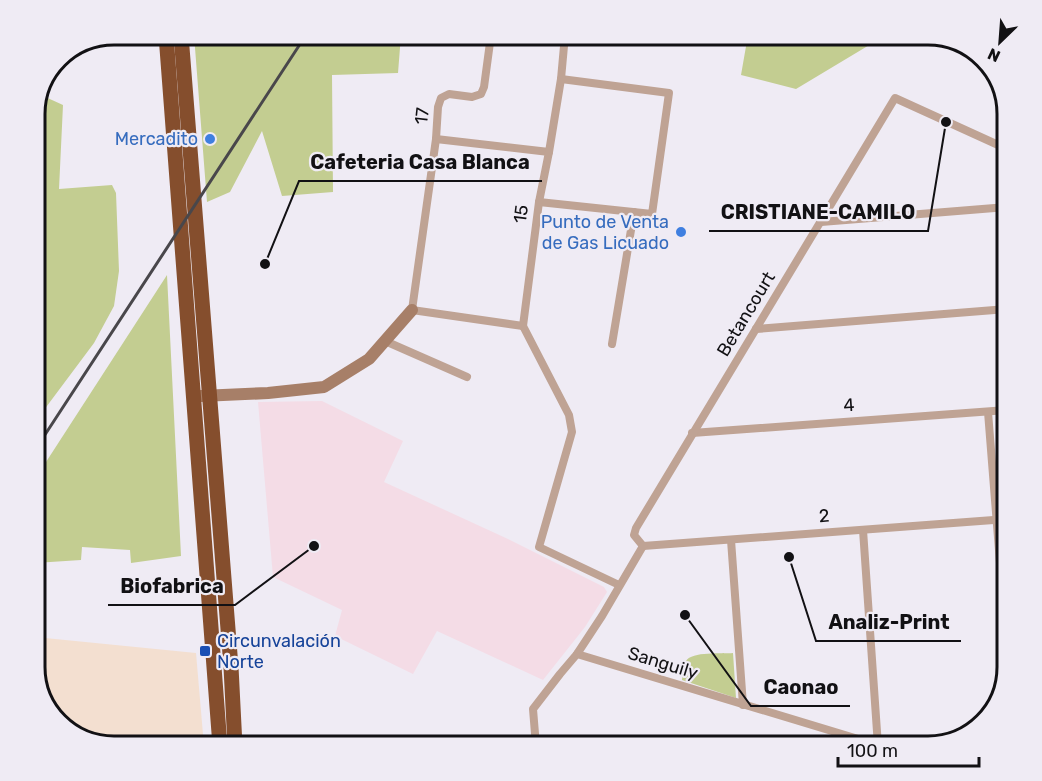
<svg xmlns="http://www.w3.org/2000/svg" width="1042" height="781" font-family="Rubik,sans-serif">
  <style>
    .commercial { fill: #f4dce6 }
    .industrial { fill: #f3dfd0 }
    .green { fill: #c3cd91 }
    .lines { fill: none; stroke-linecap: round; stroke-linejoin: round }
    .street { stroke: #bfa394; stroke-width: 8 }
    .secondary { stroke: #a77f68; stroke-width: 12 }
    .highway { stroke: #854e2d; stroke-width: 15 }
    .rail { stroke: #49474b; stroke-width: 3 }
    .shop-dot { fill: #3f7fe0; stroke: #efebf4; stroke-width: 2 }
    .transit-dot { fill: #1a4fb4; stroke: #efebf4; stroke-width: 2 }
    .labels { text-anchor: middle; stroke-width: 4.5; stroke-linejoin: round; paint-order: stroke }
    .street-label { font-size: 18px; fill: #121114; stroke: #efebf4 }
    .shop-label { font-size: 18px; fill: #366cbe; stroke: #efebf4; text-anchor: end }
    .transit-label { font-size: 18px; fill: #164399; stroke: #efebf4; text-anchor: start }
    .rim { fill: none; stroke: #121114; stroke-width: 3 }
    .leader { fill: none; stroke: #121114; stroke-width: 2 }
    .callout-dot { fill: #121114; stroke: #efebf4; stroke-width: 2 }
    .callout-label { font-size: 20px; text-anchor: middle; font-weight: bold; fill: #121114; stroke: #efebf4; stroke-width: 4.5; stroke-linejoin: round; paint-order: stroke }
  </style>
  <rect width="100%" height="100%" fill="#efebf4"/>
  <!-- commercial -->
  <polygon class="commercial" points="322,401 403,441 384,482 508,539 604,587 607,592 585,627 543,680 437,631 413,674 335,636 342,610 273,577 258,402"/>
  <!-- industrial -->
  <polygon class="industrial" points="35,637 196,653 204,746 114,746 65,730 37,677"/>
  <!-- green -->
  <g class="green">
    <polygon points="194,35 401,35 398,73 332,75 333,192 282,196 262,131 230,192 207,202"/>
    <polygon points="748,35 928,35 931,36 881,38 796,89 741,75"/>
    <polygon points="41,95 63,105 59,189 112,185 116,193 119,271 114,306 94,343 35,422 35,109"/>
    <polygon points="167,275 181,556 131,563 130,550 82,547 81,560 35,563 35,479"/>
    <path d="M733,653l3,45 -54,-18c1,-6 0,-14 4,-19 6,-10 36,-7 47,-8z"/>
  </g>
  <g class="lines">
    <!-- street -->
    <g class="street">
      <polyline points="491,35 484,87 481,94 472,97 449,94 441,98 438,107 436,139 412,310 523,326"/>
      <polyline points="707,35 719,36"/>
      <polyline points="436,139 549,152"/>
      <polyline points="539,202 652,214 669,93 561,79"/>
      <polyline points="821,222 1007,207"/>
      <polyline points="523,326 569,415 572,432 539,547 619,585"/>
      <polyline points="523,326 539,202 549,152 561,79 565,35"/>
      <polyline points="756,329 1007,309"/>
      <polyline points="385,341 467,377"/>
      <polyline points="612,344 634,212"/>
      <polyline points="988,412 1007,651"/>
      <polyline points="692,433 1007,410"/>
      <polyline points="863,530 878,746"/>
      <polyline points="731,540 743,705"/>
      <polyline points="643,546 634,535 636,528 895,98 1007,149"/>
      <polyline points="643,546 1007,519"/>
      <polyline points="577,654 878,745"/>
      <polyline points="536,746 533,709 560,674 577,654 602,616 643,546"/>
    </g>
    <!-- secondary -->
    <polyline class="secondary" points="201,396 268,393 324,387 369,359 412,310"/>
    <!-- highway -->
    <g class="highway">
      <polyline points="166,35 220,746"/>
      <polyline points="181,35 231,667 235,746"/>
    </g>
    <!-- rail -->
    <polyline class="rail" points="35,450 306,35"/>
  </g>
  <!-- markers -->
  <g class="shop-dot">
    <circle cx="210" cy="139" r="6"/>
    <circle cx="681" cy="232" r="6"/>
  </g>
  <rect class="transit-dot" x="199" y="645" width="12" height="12" rx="3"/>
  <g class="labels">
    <!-- street labels -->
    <g class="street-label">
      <text transform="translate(422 116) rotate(-84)" y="6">17</text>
      <text transform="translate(521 214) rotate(-83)" y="6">15</text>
      <text transform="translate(746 314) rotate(-59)" y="6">Betancourt</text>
      <text transform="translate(849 405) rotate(-4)" y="6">4</text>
      <text transform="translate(824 516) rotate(-4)" y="6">2</text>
      <text transform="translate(663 663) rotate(17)" y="6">Sanguily</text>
    </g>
    <!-- shop labels -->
    <g class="shop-label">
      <text x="198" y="145">Mercadito</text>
      <text x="669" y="228">Punto de Venta<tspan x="669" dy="21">de Gas Licuado</tspan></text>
    </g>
    <!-- transit labels -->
    <g class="transit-label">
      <text x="217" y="647">Circunvalación<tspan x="217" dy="21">Norte</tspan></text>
    </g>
  </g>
  <!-- crop -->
  <path d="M0 0H1042V781H0ZM114 45H928A69 69 0 0 1 997 114V667A69 69 0 0 1 928 736H114A69 69 0 0 1 45 667V114A69 69 0 0 1 114 45Z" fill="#efebf4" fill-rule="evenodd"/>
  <path class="rim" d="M114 45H928A69 69 0 0 1 997 114V667A69 69 0 0 1 928 736H114A69 69 0 0 1 45 667V114A69 69 0 0 1 114 45Z"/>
  <!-- callouts -->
  <path class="leader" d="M265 264L299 181H542M946 122L928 231H709M314 546L235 605H108M789 557L816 641H961M685 615L751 706H850"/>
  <g class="callout-dot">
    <circle cx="265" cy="264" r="6"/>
    <circle cx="946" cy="122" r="6"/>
    <circle cx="314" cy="546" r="6"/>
    <circle cx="789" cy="557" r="6"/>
    <circle cx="685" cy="615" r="6"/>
  </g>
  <g class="callout-label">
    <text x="420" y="169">Cafeteria Casa Blanca</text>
    <text x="818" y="219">CRISTIANE-CAMILO</text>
    <text x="172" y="593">Biofabrica</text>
    <text x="889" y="629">Analiz-Print</text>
    <text x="801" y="694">Caonao</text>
  </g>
  <!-- north arrow -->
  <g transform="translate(1000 42) rotate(205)" stroke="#efebf4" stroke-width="4.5" paint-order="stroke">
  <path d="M0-4.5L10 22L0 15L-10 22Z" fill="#121114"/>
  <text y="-9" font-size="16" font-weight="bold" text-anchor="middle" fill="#121114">N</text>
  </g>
  <!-- scale -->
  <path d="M838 757v9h141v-9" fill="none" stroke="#121114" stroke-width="3"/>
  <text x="847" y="757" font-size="18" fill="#121114" stroke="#efebf4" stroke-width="4.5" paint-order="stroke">100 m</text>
</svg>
